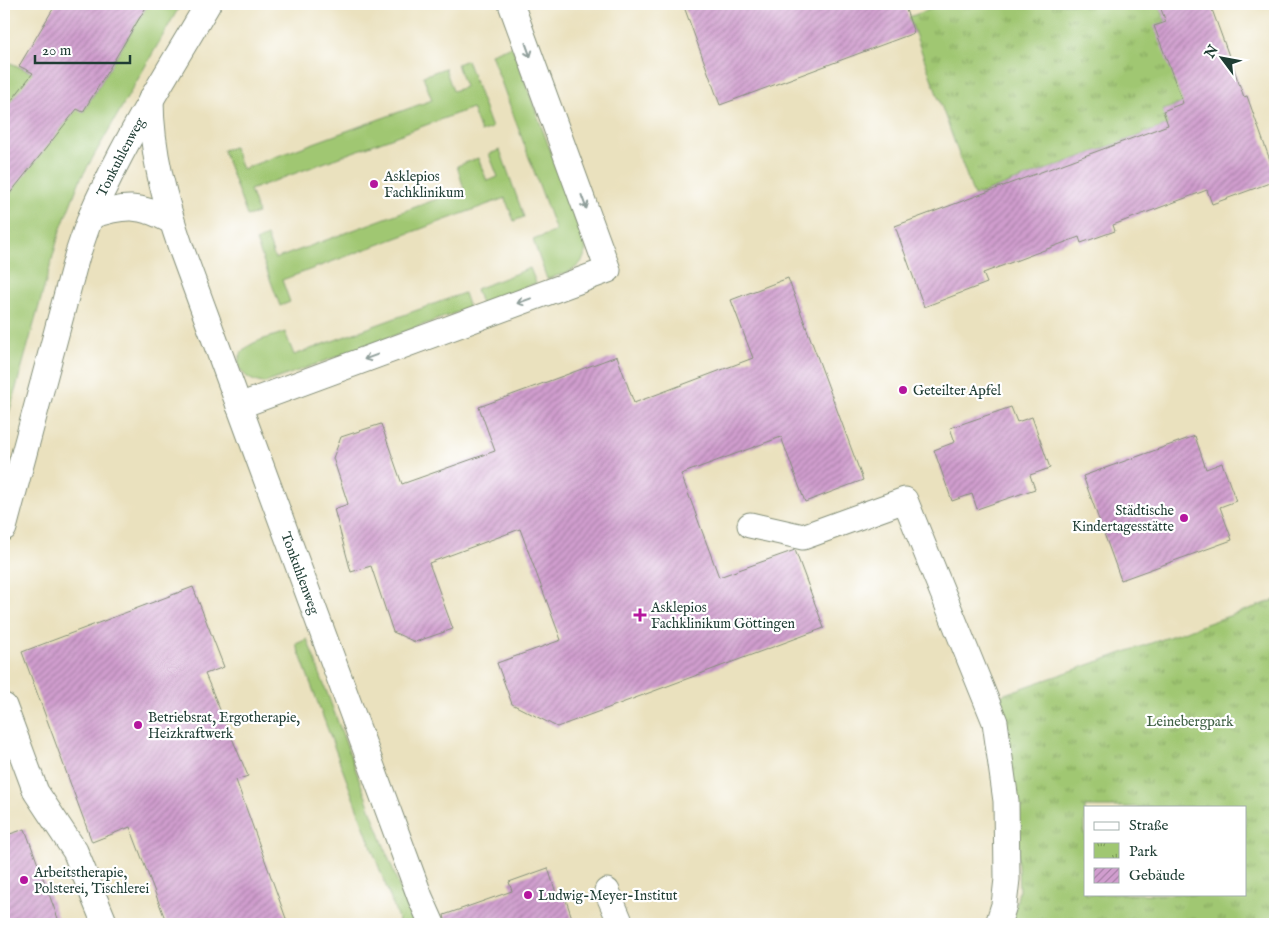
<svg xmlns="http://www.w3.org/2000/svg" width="1279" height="928" font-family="'IM FELL English',serif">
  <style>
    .grass { fill: #a0c772; stroke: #608253 }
    .park { fill: url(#park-tufts); stroke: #608253; fill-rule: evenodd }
    .building { fill: url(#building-hatch) }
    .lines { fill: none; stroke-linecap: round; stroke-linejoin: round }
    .street-casing { stroke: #848f79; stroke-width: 27 }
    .street { stroke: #fff; stroke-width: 25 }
    .oneway { stroke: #8f9e9a }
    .poi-dot { fill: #b5179e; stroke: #fff; stroke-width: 2 }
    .labels { text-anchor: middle; stroke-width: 4.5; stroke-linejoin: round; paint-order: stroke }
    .street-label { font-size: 14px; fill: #1f3d34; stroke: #fff }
    .poi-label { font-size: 14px; fill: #1f3d34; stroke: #fff; text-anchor: start }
    .park-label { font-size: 14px; fill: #3f6044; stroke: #fff }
  </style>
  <defs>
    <pattern id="park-tufts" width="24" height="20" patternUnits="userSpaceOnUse" patternTransform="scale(1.25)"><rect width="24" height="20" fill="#a0c772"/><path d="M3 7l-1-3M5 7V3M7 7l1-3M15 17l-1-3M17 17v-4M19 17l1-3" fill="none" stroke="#82a35e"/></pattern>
    <pattern id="building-hatch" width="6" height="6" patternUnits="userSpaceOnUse" patternTransform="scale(1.25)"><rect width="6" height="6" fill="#d09dce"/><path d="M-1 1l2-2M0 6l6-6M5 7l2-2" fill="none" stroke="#a881a8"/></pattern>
  </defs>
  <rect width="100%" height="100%" fill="#fff"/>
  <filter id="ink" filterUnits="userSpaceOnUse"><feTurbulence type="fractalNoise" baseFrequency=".02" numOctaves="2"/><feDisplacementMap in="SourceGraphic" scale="10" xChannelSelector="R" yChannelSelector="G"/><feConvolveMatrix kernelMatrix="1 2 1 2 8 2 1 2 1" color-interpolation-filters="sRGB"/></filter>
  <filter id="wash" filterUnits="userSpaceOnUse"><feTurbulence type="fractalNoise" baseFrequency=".0096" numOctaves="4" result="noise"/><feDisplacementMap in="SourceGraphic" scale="20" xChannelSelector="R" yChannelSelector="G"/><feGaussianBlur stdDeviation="1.12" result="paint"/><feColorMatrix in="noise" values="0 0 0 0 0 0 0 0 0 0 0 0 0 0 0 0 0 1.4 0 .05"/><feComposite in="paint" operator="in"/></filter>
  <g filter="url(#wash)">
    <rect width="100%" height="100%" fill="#eae1be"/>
    <!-- grass -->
    <g class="grass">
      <polygon points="148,4 181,4 80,180 60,231 4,431 4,60 33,73 83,112"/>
      <path d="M512,46l74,202c-2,22 -20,25 -39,31l-14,-39 23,-9 -65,-177z"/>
      <polygon points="467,60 492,128 481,132 472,108 250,190 258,213 247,216 223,150 234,147 242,169 432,100 423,76 445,68 453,91 465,87 457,64"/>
      <polygon points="500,150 524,217 514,221 505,198 282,280 290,302 280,306 256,241 267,236 275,259 464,189 457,166 478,158 487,181 498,177 489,154"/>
      <polygon points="530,268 536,283 481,304 476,289"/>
      <path d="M464,293l5,15 -204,75c-17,0 -37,-18 -20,-34 9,-9 28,-12 40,-17l9,23z"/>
      <polygon points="307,639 403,897 414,924 400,924 296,644"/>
    </g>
    <!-- park -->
    <g class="park">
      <polygon points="945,4 1159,4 1166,22 1155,26 1194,99 1163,110 1168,125 974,196 909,17"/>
      <path d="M1275,600v324h-263l7,-34 -3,-69 -7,-77 -10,-48zM1085,807h160v87h-160z"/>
    </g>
    <g id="blocks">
      <!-- building -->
      <g class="building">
        <polygon points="56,4 148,4 83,112 77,109 4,201 4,110 33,73 19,66"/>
        <polygon points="683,4 904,4 914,33 720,105"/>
        <polygon points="1159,4 1210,4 1244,97 1247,96 1275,174 1275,181 1212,204 1207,190 1113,225 1115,231 1081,243 1079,237 983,273 987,283 924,307 895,226 1168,125 1163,111 1183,103 1154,26 1166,22"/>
        <polygon points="788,278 863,480 805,502 781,437 681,474 719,577 795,550 824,628 557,727 512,704 497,663 561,640 520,529 429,563 453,629 415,642 393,632 371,566 351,572 334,509 348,504 333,458 341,437 381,424 402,484 495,451 479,407 617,356 634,403 753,358 731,300"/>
        <polygon points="1011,407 1017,422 1032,417 1050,468 1030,475 1035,489 977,509 972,494 952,501 934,450 955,442 950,428"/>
        <polygon points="1195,436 1206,469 1222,463 1236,501 1220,507 1232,540 1121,580 1083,476"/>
        <polygon points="193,587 224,667 205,674 248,776 236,780 288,924 167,924 130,827 92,842 22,652"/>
        <polygon points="25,829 60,924 4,924 4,836"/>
        <polygon points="548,868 557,896 564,894 574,924 446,924 444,915 512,891 509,882"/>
      </g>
    </g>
  </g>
  <g filter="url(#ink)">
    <use href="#blocks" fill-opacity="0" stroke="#848f79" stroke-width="1"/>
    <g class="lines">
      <defs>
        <g id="street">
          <path id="s1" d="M151,99c0,52 14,103 31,152l238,646 12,27"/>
          <path d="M91,216c33,-11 49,-12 80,5"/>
          <polyline points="239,406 608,270 511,4"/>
          <polyline points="750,525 803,537 905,500 995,722 1006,801 1007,879 1004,905 998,924"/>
          <path id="s2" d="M4,528l73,-272c8,-24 16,-48 28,-70 30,-63 68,-122 103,-182"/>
          <polyline points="4,706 36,792 75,851 105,924"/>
          <polyline points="607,891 621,924"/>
        </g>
      </defs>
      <!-- street casing -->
      <use href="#street" class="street-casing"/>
      <!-- street -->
      <use href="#street" class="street"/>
    </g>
    <!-- one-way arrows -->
    <defs><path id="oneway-shaft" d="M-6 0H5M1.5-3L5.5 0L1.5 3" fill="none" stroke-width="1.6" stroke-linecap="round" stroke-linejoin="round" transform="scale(1.25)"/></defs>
    <g class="oneway">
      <use href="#oneway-shaft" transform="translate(528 50) rotate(70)"/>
      <use href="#oneway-shaft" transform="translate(584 202) rotate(70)"/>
      <use href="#oneway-shaft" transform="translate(524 301) rotate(160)"/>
      <use href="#oneway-shaft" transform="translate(371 357) rotate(160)"/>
    </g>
  </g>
  <!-- markers -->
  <g class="poi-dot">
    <circle cx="374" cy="184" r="5"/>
    <circle cx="903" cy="390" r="5"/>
    <circle cx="1184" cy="518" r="5"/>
    <path d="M637.5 607.5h5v5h5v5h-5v5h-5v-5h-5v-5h5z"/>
    <circle cx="138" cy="725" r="5"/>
    <circle cx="24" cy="880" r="5"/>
    <circle cx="528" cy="895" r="5"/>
  </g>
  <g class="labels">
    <!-- street labels -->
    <g class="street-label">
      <text dy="5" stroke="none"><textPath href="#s2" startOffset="390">Tonkuhlenweg</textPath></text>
      <text dy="5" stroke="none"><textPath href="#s1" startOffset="499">Tonkuhlenweg</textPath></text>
    </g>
    <!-- poi labels -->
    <g class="poi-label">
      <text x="384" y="181">Asklepios<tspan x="384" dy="16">Fachklinikum</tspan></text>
      <text x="913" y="395">Geteilter Apfel</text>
      <text x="1174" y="515" text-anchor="end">Städtische<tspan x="1174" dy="16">Kindertagesstätte</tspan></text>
      <text x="651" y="612">Asklepios<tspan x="651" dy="16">Fachklinikum Göttingen</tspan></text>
      <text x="148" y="722">Betriebsrat, Ergotherapie,<tspan x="148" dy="16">Heizkraftwerk</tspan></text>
      <text x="34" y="877">Arbeitstherapie,<tspan x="34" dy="16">Polsterei, Tischlerei</tspan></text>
      <text x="538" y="900">Ludwig-Meyer-Institut</text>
    </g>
    <!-- park labels -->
    <g class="park-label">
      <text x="1190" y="726">Leinebergpark</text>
    </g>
  </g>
  <!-- margin -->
  <rect width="1279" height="928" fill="none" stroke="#fff" stroke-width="20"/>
  <!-- legend -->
  <rect x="1084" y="806" width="162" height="90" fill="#ffffff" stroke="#a5b1ae"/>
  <rect x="1094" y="822" width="25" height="8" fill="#ffffff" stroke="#a5b1ae"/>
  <text x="1129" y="830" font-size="15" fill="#1f3d34">Straße</text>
  <rect x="1094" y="843" width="25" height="15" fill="url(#park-tufts)" stroke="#a5b1ae"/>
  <text x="1129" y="856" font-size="15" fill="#1f3d34">Park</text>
  <rect x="1094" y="868" width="25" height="15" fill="url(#building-hatch)" stroke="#a5b1ae"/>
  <text x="1129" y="880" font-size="15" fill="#1f3d34">Gebäude</text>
  <!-- north arrow -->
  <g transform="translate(1222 58) rotate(302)" stroke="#ffffff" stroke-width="4" paint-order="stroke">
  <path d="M0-4L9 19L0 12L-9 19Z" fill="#1f3d34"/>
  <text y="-8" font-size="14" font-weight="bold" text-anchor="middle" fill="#1f3d34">N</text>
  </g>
  <!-- scale -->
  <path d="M35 55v8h95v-8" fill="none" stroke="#1f3d34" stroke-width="2.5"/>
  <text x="42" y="55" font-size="15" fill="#1f3d34" stroke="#ffffff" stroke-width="4" paint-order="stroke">20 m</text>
</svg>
